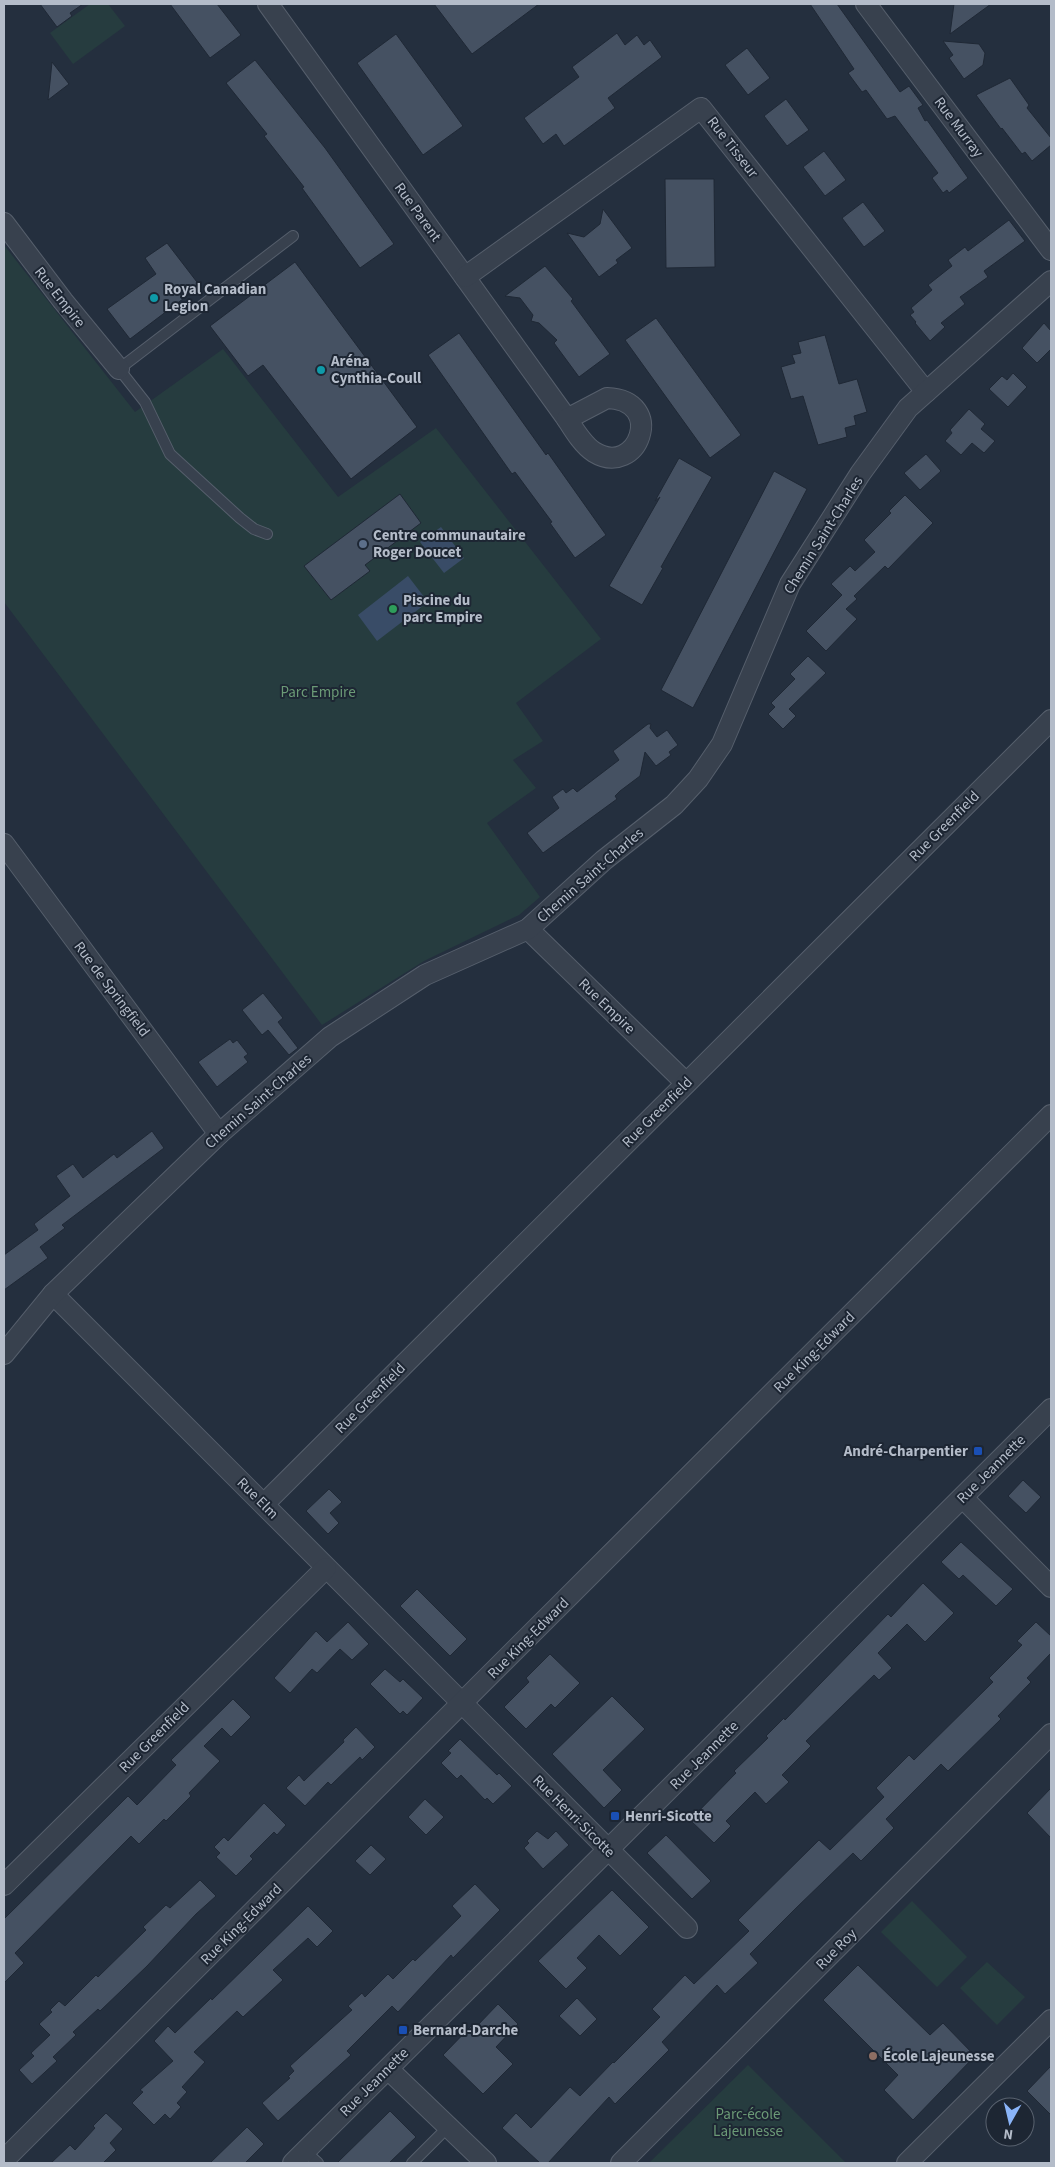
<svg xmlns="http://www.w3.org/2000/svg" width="1055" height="2167" font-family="'Source Sans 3',sans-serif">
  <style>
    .green { fill: #263c3f }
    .water { fill: #394c67 }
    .building { fill: #455162; stroke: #1f2835 }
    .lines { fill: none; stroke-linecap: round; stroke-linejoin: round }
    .lane-casing { stroke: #565f6c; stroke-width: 12 }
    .street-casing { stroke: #565f6c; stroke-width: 22 }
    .lane { stroke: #38414e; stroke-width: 10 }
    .street { stroke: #38414e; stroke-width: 20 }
    .culture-dot { fill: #0f9aa8; stroke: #1d2633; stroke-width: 2 }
    .service-dot { fill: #5c6f8a; stroke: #1d2633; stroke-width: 2 }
    .leisure-dot { fill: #2e9e5b; stroke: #1d2633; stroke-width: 2 }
    .transit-dot { fill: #1a4fb4; stroke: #1d2633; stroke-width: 2 }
    .education-dot { fill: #8d6e63; stroke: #1d2633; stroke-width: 2 }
    .labels { text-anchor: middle; stroke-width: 4; stroke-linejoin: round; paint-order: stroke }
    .street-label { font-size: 15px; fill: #b4bcc9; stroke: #1d2633 }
    .poi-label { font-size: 15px; font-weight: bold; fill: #b4bcc9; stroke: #1d2633; text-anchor: start }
    .park-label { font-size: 15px; fill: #6b9a76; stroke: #1d2633 }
  </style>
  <rect width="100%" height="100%" fill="#242f3e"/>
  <!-- green -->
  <g class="green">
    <polygon points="90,4 108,4 125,26 73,64 50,33"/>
    <polygon points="4,245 135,412 223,349 338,497 436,428 601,639 516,703 543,741 513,760 536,788 487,823 540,897 519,915 424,961 322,1025 4,602"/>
    <polygon points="912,1901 967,1957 937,1987 881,1932"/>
    <polygon points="987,1962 1025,1997 997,2025 960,1988"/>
    <polygon points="748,2065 846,2163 649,2163"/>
  </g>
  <!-- water -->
  <g class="water">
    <polygon points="441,527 464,558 444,573 420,542"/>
    <polygon points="408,576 428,602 377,641 358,615"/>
  </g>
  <!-- building -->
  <g class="building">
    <polygon points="40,4 83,4 70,13 72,16 57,27"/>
    <polygon points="170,4 217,4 241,35 210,58"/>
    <polygon points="434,4 539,4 472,54"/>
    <polygon points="810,4 837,4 900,92 909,86 923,105 918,108 925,121 927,120 968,178 949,193 947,190 943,193 932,178 938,173 895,116 887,119 866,90 862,92 848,73 854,69"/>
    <polygon points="954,4 991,4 950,34"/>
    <polygon points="617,33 625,45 637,35 644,45 650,40 662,57 608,98 615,108 564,146 556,134 543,144 524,118 579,77 572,67"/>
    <polygon points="396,34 463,126 423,155 357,63"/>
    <polygon points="943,41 979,44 985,53 983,65 964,79 949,58 953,55"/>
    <polygon points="747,48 770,78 748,95 725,65"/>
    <polygon points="255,60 325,148 394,244 360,268 302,188 304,187 264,136 267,134 226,83"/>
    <polygon points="52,62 69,84 48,100 50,82"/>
    <polygon points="1010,78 1029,105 1027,108 1051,138 1051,145 1032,161 1025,152 1022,154 1002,128 1001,129 976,95"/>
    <polygon points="786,99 809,130 787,146 764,116"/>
    <polygon points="824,151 846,180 825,196 803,167"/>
    <polygon points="665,179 714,179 715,267 666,268"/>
    <polygon points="863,202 885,231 864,247 842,218"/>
    <polygon points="603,209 632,248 616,260 618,263 599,277 567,233 584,237 600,224"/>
    <polygon points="1009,220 1025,241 984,271 988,277 960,297 965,304 941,323 945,327 930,341 915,323 916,322 910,315 914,312 911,308 932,290 928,285 952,266 948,260 965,247 968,251"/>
    <polygon points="167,243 200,286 130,339 107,309 156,274 145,258"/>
    <polygon points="295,262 417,427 351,479 263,365 248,376 210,326"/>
    <polygon points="545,266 573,299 571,301 610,354 579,377 554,343 557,340 539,323 531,321 533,315 520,298 505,296"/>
    <polygon points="656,318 741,435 710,458 625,340"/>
    <polygon points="1044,323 1051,331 1051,349 1037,363 1022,348"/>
    <polygon points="459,333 546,455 548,453 606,535 575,558 550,523 552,522 515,472 512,474 428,355"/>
    <polygon points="825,335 839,384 857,379 867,412 854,416 856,425 845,428 847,437 818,445 803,396 791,399 781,367 795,363 792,355 801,353 798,342"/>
    <polygon points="1013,373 1027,387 1008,407 989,389 1002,376 1007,380"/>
    <polygon points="969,409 985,424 981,429 995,441 984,453 972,443 961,455 945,441 952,433 950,430"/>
    <polygon points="926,454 941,471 920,490 904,473"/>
    <polygon points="679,458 712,477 661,567 663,568 642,605 609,586 660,497 655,501"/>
    <polygon points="774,471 807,489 693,708 661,690"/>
    <polygon points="400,494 421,523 365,565 370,571 331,600 304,566"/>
    <polygon points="905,495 933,523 888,569 885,566 854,596 857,599 846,609 857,619 826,651 806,631 842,595 831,584 850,566 855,571 875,552 864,540 891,513 889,511"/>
    <polygon points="808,656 826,673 789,709 796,716 783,729 768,714 775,707 771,703 795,679 790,674"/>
    <polygon points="648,724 651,724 650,728 657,737 667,730 678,745 669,752 671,755 656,766 645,752 640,776 620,791 615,796 617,799 543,853 527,833 559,808 552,797 563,789 566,793 573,788 577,792 619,760 613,751"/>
    <polygon points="263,993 283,1018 278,1022 298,1048 289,1055 268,1030 262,1035 242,1010"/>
    <polygon points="230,1039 233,1043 237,1040 248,1054 244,1057 248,1062 217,1087 198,1062"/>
    <polygon points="152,1131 164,1148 62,1225 65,1228 40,1247 48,1258 4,1290 4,1255 38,1230 34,1224 70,1196 56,1176 73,1164 83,1178 114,1154 117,1158"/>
    <polygon points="1023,1480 1041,1497 1026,1513 1008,1496"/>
    <polygon points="329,1489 342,1502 330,1513 339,1523 328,1534 306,1511"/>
    <polygon points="961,1542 1013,1589 996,1606 963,1575 959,1579 941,1562"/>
    <polygon points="923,1583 954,1613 925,1642 907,1624 878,1653 892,1668 879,1680 874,1675 806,1741 811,1746 782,1775 789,1782 766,1804 755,1792 726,1821 731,1826 714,1843 690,1820 736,1773 734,1771 768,1738 766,1736 784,1718 785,1720 888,1614 891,1617"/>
    <polygon points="417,1589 467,1639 450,1656 400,1606"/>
    <polygon points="348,1622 369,1644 352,1660 340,1649 317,1673 312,1669 290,1693 274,1678 316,1631 327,1642"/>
    <polygon points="1036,1622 1051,1636 1051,1653 1027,1678 1031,1682 998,1716 1001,1719 948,1771 941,1764 886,1819 894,1828 861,1861 853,1853 796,1908 750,1954 758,1963 725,1994 717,1985 662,2042 669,2050 615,2104 609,2097 548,2163 540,2163 502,2128 516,2113 531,2128 570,2087 580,2096 613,2062 614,2063 660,2017 652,2009 685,1975 694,1984 749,1931 738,1920 819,1840 830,1850 884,1797 876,1788 909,1755 914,1760 993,1682 989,1678 1022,1645 1017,1641"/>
    <polygon points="550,1654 580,1683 555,1708 551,1704 526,1729 504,1707 529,1682 526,1678"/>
    <polygon points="385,1669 400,1682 403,1679 423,1698 407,1715 403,1711 400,1714 370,1684"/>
    <polygon points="612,1696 645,1729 603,1770 622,1790 604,1808 552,1754"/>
    <polygon points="233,1699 251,1717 231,1737 222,1728 204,1746 220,1761 189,1793 191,1796 166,1821 164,1819 139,1844 131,1836 15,1953 24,1963 4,1983 4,1919 128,1796 137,1805 176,1765 171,1760"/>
    <polygon points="356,1727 375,1747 362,1760 360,1757 331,1785 328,1782 305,1806 286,1788 299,1775 304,1781 344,1742 343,1740"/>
    <polygon points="460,1739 497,1775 499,1773 512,1786 493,1804 487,1798 485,1800 461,1775 457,1779 441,1763 451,1753 448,1751"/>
    <polygon points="1051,1788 1051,1838 1027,1813"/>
    <polygon points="425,1799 444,1817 426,1835 408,1817"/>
    <polygon points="264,1803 286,1825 277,1835 274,1832 250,1856 253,1859 236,1876 216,1857 220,1853 214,1847 224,1837 228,1841"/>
    <polygon points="537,1831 548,1839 556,1831 569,1845 543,1869 524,1848 529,1843 527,1841"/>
    <polygon points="666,1835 711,1881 692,1899 647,1853"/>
    <polygon points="371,1845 386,1859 370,1875 355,1861"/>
    <polygon points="200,1880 216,1896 196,1914 147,1966 100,2011 98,2009 73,2032 76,2035 53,2057 57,2061 32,2084 19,2070 34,2056 31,2053 50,2035 39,2024 52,2012 50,2010 59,2001 65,2006 96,1975 98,1977 146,1930 143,1927 166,1905 170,1908"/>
    <polygon points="475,1884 500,1910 453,1958 451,1955 398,2012 392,2006 347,2051 351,2055 278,2121 262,2103 290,2078 288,2077 294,2071 290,2066 352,2010 348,2006 362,1993 365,1997 388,1974 393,1979 413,1959 415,1961 461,1916 452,1906"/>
    <polygon points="612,1890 649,1927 620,1956 599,1935 577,1958 587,1968 566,1989 538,1961"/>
    <polygon points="308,1906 333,1931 317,1947 308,1938 273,1970 283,1980 243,2017 237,2011 194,2052 205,2062 182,2087 187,2092 177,2103 181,2107 170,2119 165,2114 154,2125 132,2103 143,2092 140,2090 173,2061 154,2041 168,2026 175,2033 211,1998 212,2000"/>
    <polygon points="858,1965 930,2035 943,2023 975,2056 913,2120 884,2090 898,2075 823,2000"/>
    <polygon points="577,1998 597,2019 580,2036 559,2016"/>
    <polygon points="498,2004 518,2024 496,2047 513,2064 483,2094 443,2055 473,2024 476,2027"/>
    <polygon points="1051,2066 1051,2115 1027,2091"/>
    <polygon points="390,2111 416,2137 389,2163 337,2163"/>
    <polygon points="106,2113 123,2129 110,2143 116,2150 103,2163 51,2163 70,2145 75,2150 95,2128 93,2126"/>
    <polygon points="247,2127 264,2144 245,2163 210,2163"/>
  </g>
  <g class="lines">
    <defs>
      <g id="lane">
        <polyline points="267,534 254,529 240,518 170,454 145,402 119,369 293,236"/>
        <polyline points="305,2151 318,2163"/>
        <polyline points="412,2163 448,2127"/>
      </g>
      <g id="street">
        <polyline points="268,4 567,419"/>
        <polyline points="866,4 1051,250"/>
        <polyline points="4,223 63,301 119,369"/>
        <polyline points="465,277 701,108 926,392"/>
        <path d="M607,398c60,2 31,81 -13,54 -11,-7 -20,-22 -27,-33z"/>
        <polyline points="4,844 219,1134"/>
        <polyline points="528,929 686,1083"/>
        <polyline points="53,1294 687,1928"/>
        <polyline points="4,1354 53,1294 219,1134 330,1037 425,975 528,929 604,860 674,805 698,779 722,744 790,584 860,474 908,408 1051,281"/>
        <polyline points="963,1498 1051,1587"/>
        <polyline points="264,1504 1051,720"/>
        <polyline points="4,1885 326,1568"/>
        <polyline points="388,2069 486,2163"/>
        <polyline points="4,2160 1051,1115"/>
        <polyline points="293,2163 1051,1409"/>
        <polyline points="621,2163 1051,1734"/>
        <polyline points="907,2163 1051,2020"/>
      </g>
    </defs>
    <!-- lane casing -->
    <use href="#lane" class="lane-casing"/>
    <!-- street casing -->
    <use href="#street" class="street-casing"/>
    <!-- lane -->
    <use href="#lane" class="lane"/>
    <!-- street -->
    <use href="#street" class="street"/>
  </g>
  <!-- markers -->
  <g class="culture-dot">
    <circle cx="154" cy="298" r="5"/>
    <circle cx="321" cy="370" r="5"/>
  </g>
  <circle class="service-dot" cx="363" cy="544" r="5"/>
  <circle class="leisure-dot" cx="393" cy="609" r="5"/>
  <g class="transit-dot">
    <rect x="973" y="1446" width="10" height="10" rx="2.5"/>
    <rect x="610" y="1811" width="10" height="10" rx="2.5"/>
    <rect x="398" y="2025" width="10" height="10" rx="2.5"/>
  </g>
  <circle class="education-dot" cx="873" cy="2056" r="5"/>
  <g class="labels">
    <!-- street labels -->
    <g class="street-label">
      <text transform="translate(959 127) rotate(53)" y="5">Rue Murray</text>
      <text transform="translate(733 147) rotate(52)" y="5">Rue Tisseur</text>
      <text transform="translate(418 212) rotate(54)" y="5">Rue Parent</text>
      <text transform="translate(60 297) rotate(52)" y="5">Rue Empire</text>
      <text transform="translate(823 535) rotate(-58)" y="5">Chemin Saint-Charles</text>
      <text transform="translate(944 826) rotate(-45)" y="5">Rue Greenfield</text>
      <text transform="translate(590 875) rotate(-41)" y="5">Chemin Saint-Charles</text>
      <text transform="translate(112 989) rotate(53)" y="5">Rue de Springfield</text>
      <text transform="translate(607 1006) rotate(44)" y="5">Rue Empire</text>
      <text transform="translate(258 1101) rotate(-41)" y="5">Chemin Saint-Charles</text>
      <text transform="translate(657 1112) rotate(-45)" y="5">Rue Greenfield</text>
      <text transform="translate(814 1352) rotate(-45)" y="5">Rue King-Edward</text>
      <text transform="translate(370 1398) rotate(-45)" y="5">Rue Greenfield</text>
      <text transform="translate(991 1469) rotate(-45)" y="5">Rue Jeannette</text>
      <text transform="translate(258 1498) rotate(45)" y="5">Rue Elm</text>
      <text transform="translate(528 1638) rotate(-45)" y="5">Rue King-Edward</text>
      <text transform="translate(154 1737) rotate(-45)" y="5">Rue Greenfield</text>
      <text transform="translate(704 1755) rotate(-45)" y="5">Rue Jeannette</text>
      <text transform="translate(574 1816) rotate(45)" y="5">Rue Henri-Sicotte</text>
      <text transform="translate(241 1924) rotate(-45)" y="5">Rue King-Edward</text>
      <text transform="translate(836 1949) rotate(-45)" y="5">Rue Roy</text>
      <text transform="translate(374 2082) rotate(-45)" y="5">Rue Jeannette</text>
    </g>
    <!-- poi labels -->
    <g class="poi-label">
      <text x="164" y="294">Royal Canadian<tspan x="164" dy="17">Legion</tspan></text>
      <text x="331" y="366">Aréna<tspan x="331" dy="17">Cynthia-Coull</tspan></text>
      <text x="373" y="540">Centre communautaire<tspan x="373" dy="17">Roger Doucet</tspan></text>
      <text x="403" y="605">Piscine du<tspan x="403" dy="17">parc Empire</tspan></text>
      <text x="968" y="1456" text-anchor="end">André-Charpentier</text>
      <text x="625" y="1821">Henri-Sicotte</text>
      <text x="413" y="2035">Bernard-Darche</text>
      <text x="883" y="2061">École Lajeunesse</text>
    </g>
    <!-- park labels -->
    <g class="park-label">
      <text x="318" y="697">Parc Empire</text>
      <text x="748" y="2119">Parc-école<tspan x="748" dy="17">Lajeunesse</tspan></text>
    </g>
  </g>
  <!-- border -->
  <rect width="1055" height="2167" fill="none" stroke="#b4bcc9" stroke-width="10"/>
  <!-- north arrow -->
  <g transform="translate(1010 2122) rotate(188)"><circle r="24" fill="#1d2633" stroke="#59626f"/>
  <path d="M0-4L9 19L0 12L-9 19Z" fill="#8ab4f8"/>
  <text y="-8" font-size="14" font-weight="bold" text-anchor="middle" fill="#b4bcc9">N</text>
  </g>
</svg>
